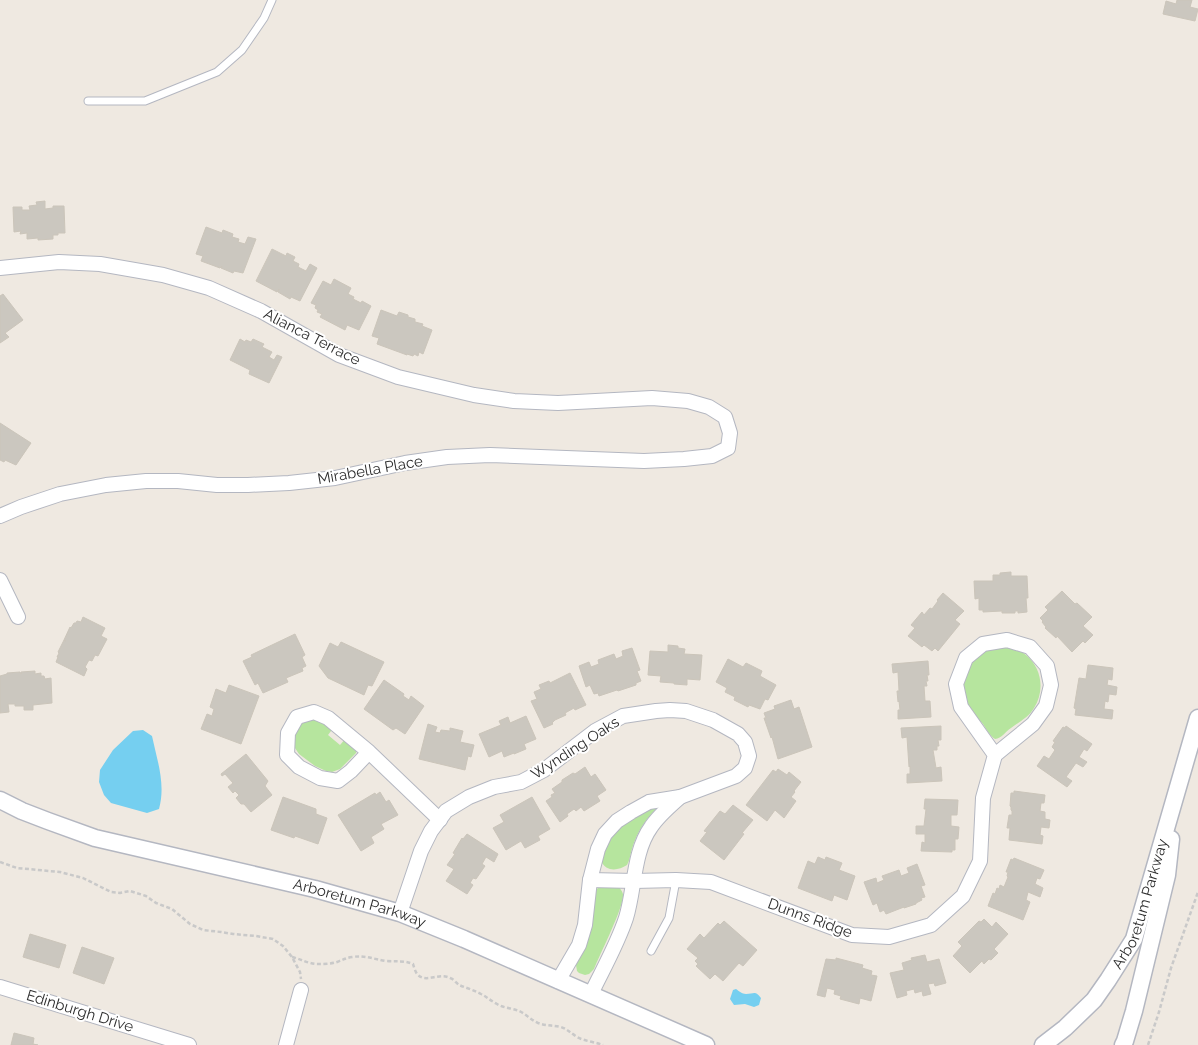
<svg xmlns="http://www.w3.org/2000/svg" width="1198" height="1045" font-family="Raleway,sans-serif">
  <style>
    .green { fill: #b6e59e }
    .water { fill: #75cff0 }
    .building { fill: #cbc7bf; stroke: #cbc5ba }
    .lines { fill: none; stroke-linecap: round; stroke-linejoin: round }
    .service-casing { stroke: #b4b7c1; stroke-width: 9 }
    .minor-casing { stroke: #b4b7c1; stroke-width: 16 }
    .tertiary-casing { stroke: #b4b7c1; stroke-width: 19 }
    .path { stroke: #c9c9c9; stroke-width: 2.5; stroke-dasharray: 4 2.5; stroke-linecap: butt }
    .service { stroke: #fff; stroke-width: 7 }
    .minor { stroke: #fff; stroke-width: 14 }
    .tertiary { stroke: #fff; stroke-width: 16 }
    .labels { text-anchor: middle; stroke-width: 4; stroke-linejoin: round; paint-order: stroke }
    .street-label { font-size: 15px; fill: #2e2e2e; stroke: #fff }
  </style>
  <rect width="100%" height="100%" fill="#efe9e1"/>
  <!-- green -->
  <g class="green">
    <path d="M1000,647c9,1 19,2 26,8 16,13 19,36 8,53 -5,9 -15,14 -23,20 -6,4 -9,10 -16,11 -6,-4 -8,-9 -12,-15 -6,-7 -16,-14 -19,-24 -7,-27 9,-49 36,-53z"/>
    <polygon points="312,717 334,727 328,735 340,745 347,737 356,746 356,753 340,769 332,772 326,771 315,766 299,754 293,745 295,729 303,721"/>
    <path d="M661,804c-14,13 -24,27 -29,45 -2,6 -2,11 -5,16 -9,6 -21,7 -26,-4l9,-23 22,-22z"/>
    <path d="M599,887h20c2,3 3,4 4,7 2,11 -24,62 -29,75l-5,5 -4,1 -6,-2 -2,-2 -1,-6 7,-16 12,-58z"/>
  </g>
  <!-- water -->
  <g class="water">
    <path d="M143,730l9,6c5,24 14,48 7,73l-12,4 -36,-10 -7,-8 -5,-13 1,-12 13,-20 20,-19z"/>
    <path d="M736,989c3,2 6,5 10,5 8,0 9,-4 15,4l-2,7 -5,2 -9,-3 -11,1 -4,-6 3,-9z"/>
  </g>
  <!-- building -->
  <g class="building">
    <polygon points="1177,0 1192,0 1190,7 1198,9 1195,21 1163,14 1166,1 1176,4"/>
    <polygon points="45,201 45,209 53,208 53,206 64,206 65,233 58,233 58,235 53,235 53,239 38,240 38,238 27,239 27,233 20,234 21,231 14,232 13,207 22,207 22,210 30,210 29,206 37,205 36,202"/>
    <polygon points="206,227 222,233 223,230 233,234 232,237 239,239 238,242 245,244 248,237 256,239 243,273 234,271 233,273 221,268 222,266 220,268 201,261 203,256 196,254"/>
    <polygon points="272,249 286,256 287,253 295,257 293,261 299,264 298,267 306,271 310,264 317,268 300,301 291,297 290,299 278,292 279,289 277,292 256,281"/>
    <polygon points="334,279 351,288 348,294 354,297 353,299 361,303 362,301 371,306 359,330 347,325 345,330 320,317 322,314 317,312 318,310 315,308 316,305 311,303 323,281 331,285"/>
    <polygon points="3,294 23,320 5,333 9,337 0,343 0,296"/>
    <polygon points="381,310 397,316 399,312 408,315 408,317 415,319 415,322 423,324 422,326 432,330 423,354 419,352 418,356 414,354 413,356 407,354 407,355 377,344 379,338 372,336"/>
    <polygon points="240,339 245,342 246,340 251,342 253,339 264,344 262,347 272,352 269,357 274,360 277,355 282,357 269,383 249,374 250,370 230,360"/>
    <polygon points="0,423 31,443 16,465 5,460 4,462 0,460"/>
    <polygon points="1011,572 1011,576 1027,576 1028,598 1026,598 1027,612 1018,613 1018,611 1015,611 1015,613 1002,613 1002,611 983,612 983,610 979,610 979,598 975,599 974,581 993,581 993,575 1000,575 1000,573"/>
    <polygon points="1062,591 1075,604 1077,603 1092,617 1083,626 1093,635 1085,643 1083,641 1072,652 1057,636 1056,638 1045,628 1046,627 1042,622 1043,621 1040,618 1048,610 1045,607"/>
    <polygon points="943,593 964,611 955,620 960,624 938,651 935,648 932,651 924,645 922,647 908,636 915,628 911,625 922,612 924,615 930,608 932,609 938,601 937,600"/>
    <polygon points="83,617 105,628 101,636 107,639 98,656 95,655 92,661 89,660 85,667 87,669 84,676 56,662 58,657 57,657 59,653 58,652 64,640 66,641 64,640 70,627 71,628 74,623 76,623 77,621 81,622"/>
    <polygon points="295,634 305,655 302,657 306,666 302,668 303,671 286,678 288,682 263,693 258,683 255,685 243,661 252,657 251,655"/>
    <polygon points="341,642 384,662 372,686 368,685 364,695 328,678 319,666 330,643 338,647"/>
    <polygon points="668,645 678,646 678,648 685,649 684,654 702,655 700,680 687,679 687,685 674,684 674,683 660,682 661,676 648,675 650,651 668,652"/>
    <polygon points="632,648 640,670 637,671 641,681 636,683 636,685 618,691 617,690 599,696 598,693 594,694 590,685 586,687 579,666 589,662 591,667 599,664 598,660 614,654 616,659 623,656 622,651"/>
    <polygon points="728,659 743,667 746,663 762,671 760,676 776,685 768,700 765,699 760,709 749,705 748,707 734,700 735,697 725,692 727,688 716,682"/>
    <polygon points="928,661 929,675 927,675 928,681 926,681 927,686 924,686 925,701 930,701 931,717 898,719 898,710 900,710 899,701 898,702 897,691 899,691 898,672 893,673 892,664"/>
    <polygon points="1088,665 1113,668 1112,680 1108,679 1107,685 1117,687 1116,695 1109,694 1108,702 1105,701 1104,709 1113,710 1112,719 1075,715 1076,709 1074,708 1079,678 1086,679"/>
    <polygon points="35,671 35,674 41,673 41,676 44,676 45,679 51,678 52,703 33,705 33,710 24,710 24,706 15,706 15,704 8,704 9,712 0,713 0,676 7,674 7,673 20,672 21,674 21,672"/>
    <polygon points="570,673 586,705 575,710 574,708 565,713 566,715 555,720 552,723 553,724 544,728 531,701 537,699 534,692 541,689 539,685 549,681 550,683"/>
    <polygon points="384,680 404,694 403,696 409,700 411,696 424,706 405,734 396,728 393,730 364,709"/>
    <polygon points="229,685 259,696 241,744 201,729 207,714 212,716 214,709 210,707 216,689 226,693"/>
    <polygon points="791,700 794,709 799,707 812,747 778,759 772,737 771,738 764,718 766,718 764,713 775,709 774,706"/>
    <polygon points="526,716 536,739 524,744 526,749 514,754 514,753 504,757 502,751 489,757 479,734 501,725 499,721 508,717 510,723"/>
    <polygon points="428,724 437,727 435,732 440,733 441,730 450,731 450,728 463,731 460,742 474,745 471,757 468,756 465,770 419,759"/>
    <polygon points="941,726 941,740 938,740 939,746 937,746 937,750 933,750 936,768 941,767 942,781 907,783 907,774 910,774 910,766 909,767 907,737 902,738 901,728"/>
    <polygon points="1066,726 1092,744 1087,751 1084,749 1079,757 1087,762 1083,767 1076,763 1066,777 1072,781 1067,787 1037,766 1044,756 1049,759 1055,750 1052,747 1055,742 1053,741 1063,727 1065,728"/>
    <polygon points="246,754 268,781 265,786 272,795 251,812 244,804 241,804 236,798 239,795 235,791 233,793 228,787 233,783 225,774 222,776 221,774"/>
    <polygon points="585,767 591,777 595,774 606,790 597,796 600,801 584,811 581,807 576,811 574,809 567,814 568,816 560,822 546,801 552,797 551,795 555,793 552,789 562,782 562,780 573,773 575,774"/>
    <polygon points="778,769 787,775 789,772 801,782 794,791 795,792 791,797 796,801 784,818 775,810 767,821 746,805 773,770 776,772"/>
    <polygon points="1014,791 1045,795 1044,803 1041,803 1040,811 1045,812 1045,819 1050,820 1049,828 1041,827 1040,835 1043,836 1042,844 1009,840 1010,828 1007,828 1009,815 1012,815 1012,811 1011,810 1011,807 1010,806 1011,793 1014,793"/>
    <polygon points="380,792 386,802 389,800 398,815 381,824 384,829 371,837 374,843 361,851 338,815 375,793 376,795"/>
    <polygon points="283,797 316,809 316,814 327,818 318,844 295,836 294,838 271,830"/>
    <polygon points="532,797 550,829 538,836 540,840 525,848 521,841 506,850 493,828 504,822 500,815"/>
    <polygon points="925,799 958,800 957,815 951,815 951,826 959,827 958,839 955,839 955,850 952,850 952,852 921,851 922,842 925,843 925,834 916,834 916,826 924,826 926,809 924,809"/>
    <polygon points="733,805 753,820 742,833 744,834 724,860 700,841 707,832 704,831 720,811 725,814"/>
    <polygon points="467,834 498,854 494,862 486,857 482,864 485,866 476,879 473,878 470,883 473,885 467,894 446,881 454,869 447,865 455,854 453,853 462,838 463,839"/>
    <polygon points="818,857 825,860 826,857 842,863 839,870 855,876 847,900 834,895 832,901 798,888 808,861 815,864"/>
    <polygon points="1014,858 1044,870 1040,879 1037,878 1035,884 1043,888 1040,897 1028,892 1026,900 1030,902 1023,920 988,906 993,893 995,894 997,888 999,889 1000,885 1004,887 1008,877 1007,876 1008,872 1006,872 1011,859 1013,860"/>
    <polygon points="917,864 925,885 921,886 925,897 921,898 922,900 916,903 916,904 904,908 904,907 886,914 884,910 880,912 877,903 873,905 864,882 876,878 877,883 884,880 882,876 899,870 901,876 909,873 907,868"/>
    <polygon points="984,919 992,927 996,922 1008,934 994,949 998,953 991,960 989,959 984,964 982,961 970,973 953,956 962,946 958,942 979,921 981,922"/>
    <polygon points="724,921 757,950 743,966 739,963 723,981 715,974 710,979 696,966 698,964 695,961 698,958 687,949 700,934 704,938 718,923 720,925"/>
    <polygon points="30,934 66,945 59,968 23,957"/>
    <polygon points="82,947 114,958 104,984 73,973"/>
    <polygon points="925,955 927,962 939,959 946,983 935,986 934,983 928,984 931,994 923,996 922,991 915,993 914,989 906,991 907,995 897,998 890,973 904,970 902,963 912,960 911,958"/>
    <polygon points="836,958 863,965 862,968 872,971 871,975 877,976 871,1001 860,998 859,1004 840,999 841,996 834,994 835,990 827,988 825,997 817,995 826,959 836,960"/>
    <polygon points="14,1033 34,1038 33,1044 38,1045 11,1045"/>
  </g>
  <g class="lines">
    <defs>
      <g id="service">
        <polyline points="88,101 145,101 217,72 242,50 264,18 272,0"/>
        <polyline points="651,951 669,918 676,880"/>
      </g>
      <g id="minor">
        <polyline points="0,268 59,262 100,264 163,275 209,288 261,311 339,355 398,377 474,395 514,401 558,403 652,398 688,401 709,407 725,417 730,433 728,448 712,456 684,459 644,461 490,455 447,457 405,463 335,478 289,483 248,485 217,485 178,481 146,481 106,485 60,494 21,507 0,516"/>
        <polyline points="0,580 18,617"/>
        <polyline points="369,752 351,771 338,781 320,778 299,767 287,755 288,733 297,717 314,712 328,718 369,752 440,820"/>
        <polyline points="590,880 634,881 676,880 711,882 852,935 889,937 931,925 963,896 980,861 983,798 995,755 1033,724 1046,706 1051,685 1047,666 1030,647 1007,640 983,644 966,658 956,684 961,707 995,755"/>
        <polyline points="400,913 421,851 431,831 446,811 469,797 494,787 521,782 544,770 595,731 623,716 656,711 670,710 686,711 713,720 738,734 745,742 749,756 745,768 736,776 680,797 649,802 631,812 617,821 605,834 598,849 590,880 585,925 579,945 558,981"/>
        <polyline points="0,987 189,1045"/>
        <path d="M591,994c12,-25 26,-49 35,-76 9,-29 7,-66 25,-91 7,-11 19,-21 29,-30"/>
        <polyline points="286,1045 301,990"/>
      </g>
      <g id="tertiary">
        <path id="s1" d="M0,800l22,11 26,10 47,17 220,51 85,24 64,26 242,106"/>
        <path id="s2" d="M1043,1045l22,-17 29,-28 14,-20 26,-41 64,-221"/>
        <polyline points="1123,1045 1125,1041 1134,1011 1167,875 1171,839"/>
      </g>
    </defs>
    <!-- service casing -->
    <use href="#service" class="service-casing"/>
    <!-- minor casing -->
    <use href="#minor" class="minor-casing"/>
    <!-- tertiary casing -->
    <use href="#tertiary" class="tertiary-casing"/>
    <!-- path -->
    <g class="path">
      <polyline points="0,862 17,868 60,872 83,878 111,892 120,893 130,891 146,896 156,903 172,909 190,924 203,930 221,932 233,934 256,936 273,939 283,946 292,957 300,972 301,979"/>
      <path d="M292,957c9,2 16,7 26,7 6,0 13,0 19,-2 5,-2 9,-4 15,-5 13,-2 21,2 34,4 10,1 17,-1 27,3 1,3 2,7 4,10 9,10 21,-2 33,4 4,1 6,5 9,7 7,3 15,5 22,9 6,3 10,7 16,10 6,4 15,4 22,7 7,3 12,9 19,12 8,3 15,2 23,4 6,2 10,6 16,10 7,4 18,5 26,8"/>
      <polyline points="1148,1045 1159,1012 1171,968 1198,892"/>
    </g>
    <!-- service -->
    <use href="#service" class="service"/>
    <!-- minor -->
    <use href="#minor" class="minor"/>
    <!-- tertiary -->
    <use href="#tertiary" class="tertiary"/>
  </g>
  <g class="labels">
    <!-- street labels -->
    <g class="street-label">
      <text transform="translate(312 337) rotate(27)" y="5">Alianca Terrace</text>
      <text transform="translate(370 470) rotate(-10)" y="5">Mirabella Place</text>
      <text transform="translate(575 748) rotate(-33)" y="5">Wynding Oaks</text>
      <text dy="5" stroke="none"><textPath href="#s2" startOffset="176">Arboretum Parkway</textPath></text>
      <text dy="5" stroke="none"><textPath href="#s1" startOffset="375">Arboretum Parkway</textPath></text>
      <text transform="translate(810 918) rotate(20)" y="5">Dunns Ridge</text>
      <text transform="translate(80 1011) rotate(17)" y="5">Edinburgh Drive</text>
    </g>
  </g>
</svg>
